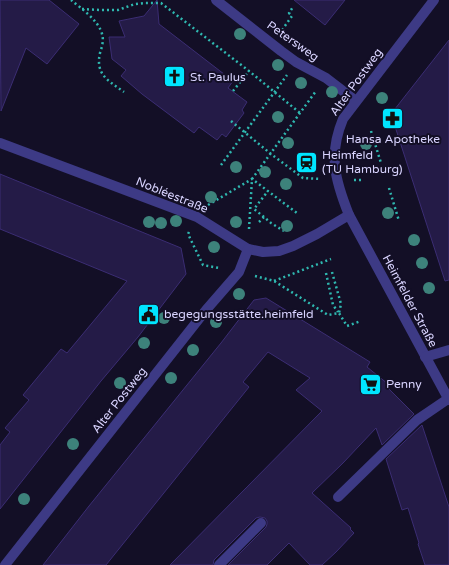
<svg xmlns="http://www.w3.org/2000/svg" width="449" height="565" font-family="'Varela Round',sans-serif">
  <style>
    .building { fill: #241b47; stroke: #3b2d73 }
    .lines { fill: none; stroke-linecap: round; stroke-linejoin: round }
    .path { stroke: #2fb8b0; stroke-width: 2.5; stroke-dasharray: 2 3; stroke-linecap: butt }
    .minor { stroke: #3d3a85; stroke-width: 10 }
    .tree { fill: #3d827b }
    .labels { text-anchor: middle; stroke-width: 4; stroke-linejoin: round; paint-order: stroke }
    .street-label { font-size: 12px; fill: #d9d4ff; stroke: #130f26 }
    .poi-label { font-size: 12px; fill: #d9d4ff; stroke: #130f26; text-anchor: start }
  </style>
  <rect width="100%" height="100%" fill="#130f26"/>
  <!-- building -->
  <g class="building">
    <polygon points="0,0 49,0 79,24 47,64 26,48 1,111"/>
    <polygon points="157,0 159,24 233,81 228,88 247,102 242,110 244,113 226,137 222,134 217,140 199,127 194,133 142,94 121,76 126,70 112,59 109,37 125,37 119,21 144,16"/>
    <polygon points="294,0 345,0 325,25"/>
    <polygon points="449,40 449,280 445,281 391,114"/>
    <polygon points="0,174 181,248 186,274 138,337 101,381 0,509 0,445 10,432 5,428 29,400 23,395 61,349 67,353 127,281 0,229"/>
    <polygon points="266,298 370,362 367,367 388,384 386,386 414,414 382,445 376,428 343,463 312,493 351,528 350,529 354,533 336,552 322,565 310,565 289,543 267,565 228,565 266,527 267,524 267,521 265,518 260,517 256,518 214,560 213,565 170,565 322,411 296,390 310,378 268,352 243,382 249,387 106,565 43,565 89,506 221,343 254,300"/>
    <polygon points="422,425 449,507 449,565 425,565 418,544 419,543 408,508 402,510 386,459"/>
  </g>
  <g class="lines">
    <!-- path -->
    <g class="path">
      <path d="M71,0c10,8 28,21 31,34 2,6 0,13 -2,19 -5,22 9,28 24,39"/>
      <polyline points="82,9 100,10 118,10 135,4 145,3 161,3 249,71 300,113"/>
      <polyline points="282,30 292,16 289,13 293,7"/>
      <polyline points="233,91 249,71"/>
      <polyline points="231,121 271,154 303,178 321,179"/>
      <polyline points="371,131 381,163"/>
      <polyline points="221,165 287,75"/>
      <polyline points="354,180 361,180"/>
      <polyline points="389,188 399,221"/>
      <polyline points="208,205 252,179 297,213"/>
      <polyline points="264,217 254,209 268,191"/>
      <polyline points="259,222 264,217 271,223 284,231"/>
      <polyline points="249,229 252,179 316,91"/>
      <polyline points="189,232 188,234 203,265 219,268"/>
      <polyline points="332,272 341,304 339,313"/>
      <polyline points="326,273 333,305 338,312"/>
      <polyline points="255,276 274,281 328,315 339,313 347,326 361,321"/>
      <polyline points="274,281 331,259"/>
    </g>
    <!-- minor -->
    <g class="minor">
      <polyline points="216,0 281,51 296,62 326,78 356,101"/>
      <path d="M434,0l-91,119c-15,36 -8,61 6,96l100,185"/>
      <polyline points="0,143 197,217 248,249 263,252 279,251 293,246 317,234 349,215"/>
      <polyline points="425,357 449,350"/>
      <polyline points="338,497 417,420 448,399"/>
      <polyline points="5,565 206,310 239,272 248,249"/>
      <polyline points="219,565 261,523"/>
    </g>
  </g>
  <!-- trees -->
  <g class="tree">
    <circle cx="240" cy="34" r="6"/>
    <circle cx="278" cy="65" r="6"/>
    <circle cx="301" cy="83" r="6"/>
    <circle cx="332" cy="92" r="6"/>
    <circle cx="382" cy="98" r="6"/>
    <circle cx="278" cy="117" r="6"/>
    <circle cx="288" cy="143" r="6"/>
    <circle cx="366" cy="144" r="6"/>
    <circle cx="236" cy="167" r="6"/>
    <circle cx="265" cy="172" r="6"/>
    <circle cx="286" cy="184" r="6"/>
    <circle cx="211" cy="197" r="6"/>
    <circle cx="388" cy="213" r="6"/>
    <circle cx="176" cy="221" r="6"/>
    <circle cx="149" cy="222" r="6"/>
    <circle cx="236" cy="222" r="6"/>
    <circle cx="161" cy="223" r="6"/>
    <circle cx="287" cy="226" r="6"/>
    <circle cx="414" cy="240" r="6"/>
    <circle cx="214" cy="247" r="6"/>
    <circle cx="422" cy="263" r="6"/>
    <circle cx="429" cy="288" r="6"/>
    <circle cx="239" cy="294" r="6"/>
    <circle cx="164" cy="318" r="6"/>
    <circle cx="216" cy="322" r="6"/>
    <circle cx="144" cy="343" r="6"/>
    <circle cx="193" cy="350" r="6"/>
    <circle cx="171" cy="378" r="6"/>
    <circle cx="120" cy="383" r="6"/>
    <circle cx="73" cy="444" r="6"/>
    <circle cx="24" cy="499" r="6"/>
  </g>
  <!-- icons -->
  <defs>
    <symbol id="church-square" viewBox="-11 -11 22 22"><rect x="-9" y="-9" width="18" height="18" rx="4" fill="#00e5ff" stroke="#130f26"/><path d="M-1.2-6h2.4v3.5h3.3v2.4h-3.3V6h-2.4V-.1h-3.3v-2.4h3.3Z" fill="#111"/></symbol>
    <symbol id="pharmacy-square" viewBox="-11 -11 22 22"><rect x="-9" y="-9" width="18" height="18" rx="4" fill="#00e5ff" stroke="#130f26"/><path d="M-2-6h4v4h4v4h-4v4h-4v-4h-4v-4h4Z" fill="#111"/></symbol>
    <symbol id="station-square" viewBox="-11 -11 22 22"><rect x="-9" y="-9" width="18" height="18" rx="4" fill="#00e5ff" stroke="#130f26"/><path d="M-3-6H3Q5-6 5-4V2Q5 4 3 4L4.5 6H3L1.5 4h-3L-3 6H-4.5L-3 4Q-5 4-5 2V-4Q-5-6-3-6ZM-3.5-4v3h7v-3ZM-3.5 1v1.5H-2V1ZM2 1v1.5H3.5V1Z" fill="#111"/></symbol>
    <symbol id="civic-square" viewBox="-11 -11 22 22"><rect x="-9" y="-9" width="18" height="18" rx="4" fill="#00e5ff" stroke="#130f26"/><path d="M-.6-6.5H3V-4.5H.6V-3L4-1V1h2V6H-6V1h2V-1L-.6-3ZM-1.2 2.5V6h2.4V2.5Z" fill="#111"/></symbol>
    <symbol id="supermarket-square" viewBox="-11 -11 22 22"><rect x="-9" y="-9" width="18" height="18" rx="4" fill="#00e5ff" stroke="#130f26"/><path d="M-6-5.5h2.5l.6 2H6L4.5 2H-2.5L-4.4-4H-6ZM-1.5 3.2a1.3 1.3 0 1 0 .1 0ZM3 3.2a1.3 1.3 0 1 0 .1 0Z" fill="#111"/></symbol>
  </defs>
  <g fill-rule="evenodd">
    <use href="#church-square" x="162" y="64" width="25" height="25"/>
    <use href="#pharmacy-square" x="380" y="106" width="25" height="25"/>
    <use href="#station-square" x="294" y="150" width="25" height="25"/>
    <use href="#civic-square" x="136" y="302" width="25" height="25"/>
    <use href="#supermarket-square" x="358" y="372" width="25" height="25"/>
  </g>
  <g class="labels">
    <!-- street labels -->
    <g class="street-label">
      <text transform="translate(293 41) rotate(35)" y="4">Petersweg</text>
      <text transform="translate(356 82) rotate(-54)" y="4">Alter Postweg</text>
      <text transform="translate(172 195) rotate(22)" y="4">Nobléestraße</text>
      <text transform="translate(410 301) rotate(62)" y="4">Heimfelder Straße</text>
      <text transform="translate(119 400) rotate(-52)" y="4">Alter Postweg</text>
    </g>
    <!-- poi labels -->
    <g class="poi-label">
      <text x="190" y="81">St. Paulus</text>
      <text x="393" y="143" text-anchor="middle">Hansa Apotheke</text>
      <text x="322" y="159">Heimfeld<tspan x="322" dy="14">(TU Hamburg)</tspan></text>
      <text x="164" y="318">begegungsstätte.heimfeld</text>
      <text x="386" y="388">Penny</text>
    </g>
  </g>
</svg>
